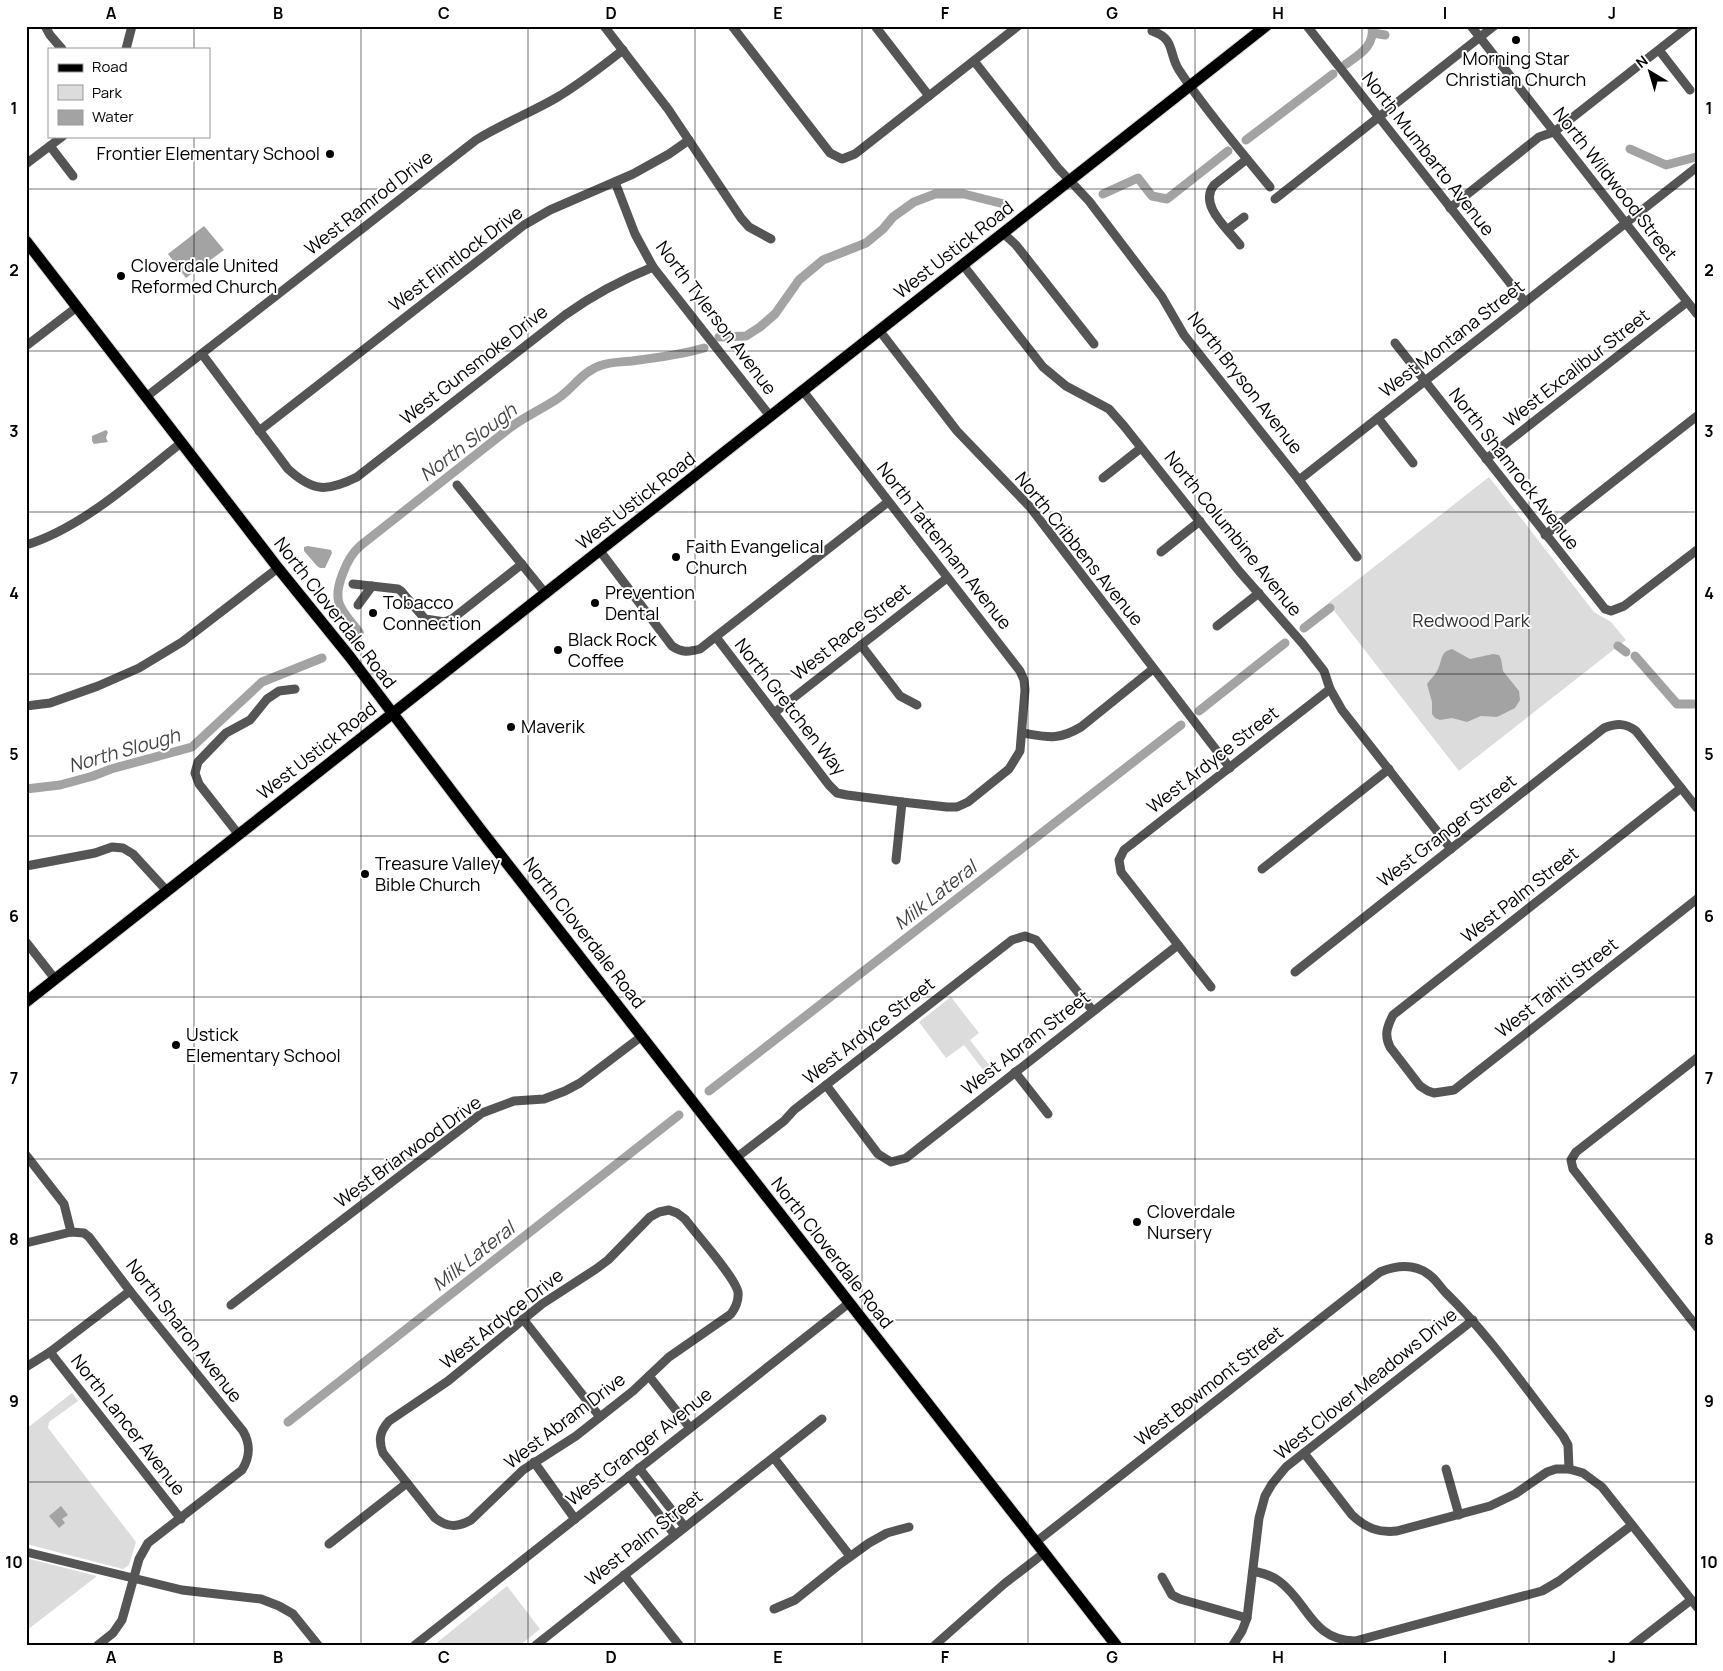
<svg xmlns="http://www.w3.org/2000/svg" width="1723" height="1671" font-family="Manrope,sans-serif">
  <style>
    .green { fill: #dcdcdc }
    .water { fill: #a3a3a3 }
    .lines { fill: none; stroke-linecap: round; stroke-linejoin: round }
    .canal { stroke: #a3a3a3; stroke-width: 9 }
    .major-casing { stroke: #dbdbdb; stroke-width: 13 }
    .minor { stroke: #555; stroke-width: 9 }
    .major { stroke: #000; stroke-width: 11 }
    .grid { fill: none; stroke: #000; stroke-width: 1; stroke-opacity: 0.55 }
    .poi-dot { fill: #000; stroke: #fff; stroke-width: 2 }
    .labels { text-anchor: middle; stroke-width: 4; stroke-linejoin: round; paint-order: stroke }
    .poi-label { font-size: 18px; fill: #000; stroke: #fff; text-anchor: start }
    .street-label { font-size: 18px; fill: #000; stroke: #fff }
    .park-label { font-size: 18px; fill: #333; stroke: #fff }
    .water-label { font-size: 19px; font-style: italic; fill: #444; stroke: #fff }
    .neatline { fill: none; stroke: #000; stroke-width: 2 }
    .grid-label { font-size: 16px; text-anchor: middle; font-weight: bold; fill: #000 }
  </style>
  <rect width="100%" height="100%" fill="#fff"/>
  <!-- green -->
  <g class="green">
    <polygon points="1489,477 1594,612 1611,622 1626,640 1459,771 1328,603"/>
    <polygon points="951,997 979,1033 970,1040 997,1075 991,1080 964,1045 946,1058 919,1022"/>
    <polygon points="72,1393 78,1401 49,1422 48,1428 136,1542 129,1565 123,1569 26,1544 26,1429"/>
    <polygon points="26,1558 97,1576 26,1631"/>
    <polygon points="507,1586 540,1629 520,1645 434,1645"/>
  </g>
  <!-- water -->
  <g class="water">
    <polygon points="204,226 224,250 186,278 168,254"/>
    <polygon points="106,430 108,432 106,438 108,442 94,444 92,441 92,436"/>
    <polygon points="308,546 331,550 332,553 325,568 320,568 317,566 304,551 304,547"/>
    <path d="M1452,649l18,10 23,-5 6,1 2,4 2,12 16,20 1,9 -5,8 -18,9 -16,-1 -14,6 -15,-4 -12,2 -5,-2 -3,-4v-12l-5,-18c3,-4 8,-9 10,-13 6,-10 2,-19 15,-22z"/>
    <polygon points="61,1506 68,1515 62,1519 65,1523 59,1528 49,1516"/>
  </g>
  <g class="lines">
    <!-- canal -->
    <g class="canal">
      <polyline points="1373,33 1385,35"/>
      <path d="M1346,64c14,-10 29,-18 26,-38"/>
      <polyline points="1246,140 1333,74"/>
      <polyline points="1630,149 1666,165 1696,157"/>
      <polyline points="1103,194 1138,178 1152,196 1167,199 1228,151"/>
      <polyline points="719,337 746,336 760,327 775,314 799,280 823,260 866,243 883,229 893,217 914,202 935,194 964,194 1004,204"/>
      <polyline points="1304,628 1330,608"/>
      <path d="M353,637l6,-5c-18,-23 -28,-29 -16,-59 4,-11 8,-19 17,-27l151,-119c15,-11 31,-18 46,-28 16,-10 25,-28 45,-34 9,-3 20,-3 30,-4 24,-3 48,-6 72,-13"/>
      <polyline points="1618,646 1626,652"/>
      <polyline points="1635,656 1677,704 1697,704"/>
      <polyline points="1199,711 1285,643"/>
      <polyline points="26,789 60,785 93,776 111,769 192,747 262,682 322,658"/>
      <polyline points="709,1091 1181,725"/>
      <polyline points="288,1422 679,1115"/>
    </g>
    <defs>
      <g id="major">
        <polyline points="26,241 278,568 350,657 481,830 1116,1645"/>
        <polyline points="26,1002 1266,26"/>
      </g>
    </defs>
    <!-- major casing -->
    <use href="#major" class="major-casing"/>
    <!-- minor -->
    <g class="minor">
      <polyline points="45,26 50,35 62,49"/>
      <polyline points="604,26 668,109 741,218 749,227 771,239"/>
      <polyline points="732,26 830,153 842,159 855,154 1018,26"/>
      <polyline points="875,26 929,96"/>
      <polyline points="1307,26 1525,302"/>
      <polyline points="1471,26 1697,314"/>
      <path d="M1152,31c24,8 16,22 27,39 26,40 61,80 91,117"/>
      <polyline points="126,49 132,26"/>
      <polyline points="1659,50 1690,90"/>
      <polyline points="974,61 1058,168 1089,201 1162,297 1184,335 1299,480 1357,557"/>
      <polyline points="50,146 73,176"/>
      <polyline points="26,164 63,136"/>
      <polyline points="615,182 635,234 653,267 770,416"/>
      <polyline points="1275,199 1494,26"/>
      <polyline points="1450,208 1539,137 1554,132 1689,26"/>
      <polyline points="1228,229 1244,217"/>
      <polyline points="1003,233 1016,245 1094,344"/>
      <path d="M1240,245c-12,-16 -42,-40 -26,-60l33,-26"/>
      <polyline points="963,265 1043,367 1066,386 1109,409 1124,426 1239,571 1303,644 1324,671 1330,689 1342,710 1451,849"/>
      <polyline points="879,330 957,431 1030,507 1230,768"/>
      <polyline points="1395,343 1605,609 1611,611 1624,606 1697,550"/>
      <polyline points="26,346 77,307"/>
      <path d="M202,354l86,115c25,23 39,23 69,8l208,-162c28,-20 56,-35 88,-48"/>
      <polyline points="803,391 1020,671 1024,680 1025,690 1020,751 1009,769 968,802 957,807 947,807 902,802"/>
      <path d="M146,397l330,-257c26,-16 54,-27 80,-42 24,-14 45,-31 67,-48"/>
      <polyline points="1378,418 1413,463"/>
      <polyline points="259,431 524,225 550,210 633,174 669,154 689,140"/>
      <polyline points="1486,459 1687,302"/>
      <polyline points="1103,478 1141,448"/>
      <polyline points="1299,480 1697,167"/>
      <polyline points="457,485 546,594"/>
      <polyline points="1545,535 1697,416"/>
      <path d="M26,545c56,-17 109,-66 155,-102"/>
      <path d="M600,551l72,95c10,7 17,6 28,3l188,-147"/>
      <polyline points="1161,552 1200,521"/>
      <polyline points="353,584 398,589 401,591 425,619 445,622 452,619 522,564"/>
      <polyline points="358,605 372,586"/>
      <polyline points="1217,626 1259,593"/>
      <polyline points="716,637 829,785 837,793 847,795 902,802 896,860"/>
      <polyline points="861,645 900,696 917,705"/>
      <polyline points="26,706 50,703 98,686 139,668 182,642 278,568"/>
      <polyline points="774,713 947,578"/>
      <path d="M1022,733c26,4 35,8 59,-6l72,-58"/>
      <path d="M1681,788l-288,227c-6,12 -9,20 -3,32l30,39 8,5 6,2 20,-3 243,-191"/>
      <polyline points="239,835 199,784 195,773 198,762 226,733 250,720 267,699 279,691 295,689"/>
      <polyline points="26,866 95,853 112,847 123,848 133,854 167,891"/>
      <polyline points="1262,869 1389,769"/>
      <polyline points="26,942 55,979"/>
      <path d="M1295,972l309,-244c13,-5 22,-5 32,3l61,77"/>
      <polyline points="1211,987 1121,872 1119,860 1124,850 1330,689"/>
      <polyline points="1697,1058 1576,1152 1571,1160 1573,1169 1697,1327"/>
      <polyline points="1015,1072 1048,1114"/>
      <polyline points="826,1085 878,1154 891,1162 906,1158 1178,945"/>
      <polyline points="26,1155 64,1204 71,1232"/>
      <polyline points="736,1158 784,1121 794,1110 1012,940 1025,936 1036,940 1093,1011"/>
      <path d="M669,1210l8,3 8,6c11,15 50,58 53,73 1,9 -2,15 -7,22l-62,43 -36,34 -57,45 -53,34 -52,50c-14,8 -24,7 -36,-2l-52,-65c-5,-13 -3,-22 6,-32l59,-40 94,-77 54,-35 12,-9 42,-43 9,-5z"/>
      <path d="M26,1243l45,-11 13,1 5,4 41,54 113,140c8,14 7,26 -1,39l-94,73 -9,16 -17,61 -9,13 -15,12"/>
      <polyline points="231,1305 482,1113 514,1101 544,1099 565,1091 580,1083 642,1036"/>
      <polyline points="523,1319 600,1417"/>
      <polyline points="50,1352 181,1519"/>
      <polyline points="26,1367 50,1352 130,1291"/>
      <polyline points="649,1376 690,1428"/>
      <path d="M1304,1453l48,62c14,13 26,18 45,16l93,-25 25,-12 32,-22 9,-3h13"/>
      <polyline points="774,1458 850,1556"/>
      <polyline points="534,1462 575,1519"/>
      <polyline points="639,1468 685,1527"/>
      <polyline points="1446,1469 1459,1515"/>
      <polyline points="629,1476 675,1535"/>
      <path d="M1036,1542l344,-270c15,-6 33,-9 48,2 7,4 12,13 18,19 44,43 79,95 117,143l5,9 1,24 14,4 19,14 95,120"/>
      <polyline points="329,1544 407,1483"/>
      <polyline points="26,1552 182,1590 261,1599 279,1606 293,1614 318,1645"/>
      <path d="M1253,1571c9,2 18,4 26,10 29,21 32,59 76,60l187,-50 17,-10 73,-56"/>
      <polyline points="624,1575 679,1645"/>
      <polyline points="1162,1577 1172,1595 1180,1599 1247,1618"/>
      <polyline points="774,1609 795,1600 840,1564 869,1543 887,1533 909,1527"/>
      <polyline points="415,1645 849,1303"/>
      <polyline points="536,1645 822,1419"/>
      <polyline points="935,1645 1004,1584 1044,1553"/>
      <polyline points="1233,1645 1242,1631 1247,1618 1259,1518 1265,1496 1272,1484 1286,1467 1473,1320"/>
      <polyline points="1633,1645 1691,1600"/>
    </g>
    <!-- major -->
    <use href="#major" class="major"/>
  </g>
  <!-- grid -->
  <path class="grid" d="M194,26v23M361,26v1619M528,26v1619M695,26v1619M862,26v1619M1028,26v1619M1195,26v1619M1362,26v1619M1529,26v1619M194,136v1509M26,189h1671M26,351h1671M26,512h1671M26,674h1671M26,836h1671M26,997h1671M26,1159h1671M26,1320h1671M26,1482h1671"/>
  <!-- markers -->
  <g class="poi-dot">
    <circle cx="1516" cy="40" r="5"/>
    <circle cx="330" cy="154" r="5"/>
    <circle cx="121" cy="276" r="5"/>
    <circle cx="676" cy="557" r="5"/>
    <circle cx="595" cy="603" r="5"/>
    <circle cx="373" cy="613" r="5"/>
    <circle cx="558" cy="650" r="5"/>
    <circle cx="511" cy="727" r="5"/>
    <circle cx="365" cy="874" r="5"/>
    <circle cx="176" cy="1045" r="5"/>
    <circle cx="1137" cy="1222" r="5"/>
  </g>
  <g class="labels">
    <!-- poi labels -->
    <g class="poi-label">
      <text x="1516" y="65" text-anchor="middle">Morning Star<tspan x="1516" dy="21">Christian Church</tspan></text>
      <text x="320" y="160" text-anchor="end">Frontier Elementary School</text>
      <text x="131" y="272">Cloverdale United<tspan x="131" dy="21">Reformed Church</tspan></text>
      <text x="686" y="553">Faith Evangelical<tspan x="686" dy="21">Church</tspan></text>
      <text x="605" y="599">Prevention<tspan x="605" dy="21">Dental</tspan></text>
      <text x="383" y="609">Tobacco<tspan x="383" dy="21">Connection</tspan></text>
      <text x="568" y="646">Black Rock<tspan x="568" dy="21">Coffee</tspan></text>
      <text x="521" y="733">Maverik</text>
      <text x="375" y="870">Treasure Valley<tspan x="375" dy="21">Bible Church</tspan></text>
      <text x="186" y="1041">Ustick<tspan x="186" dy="21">Elementary School</tspan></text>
      <text x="1147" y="1218">Cloverdale<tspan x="1147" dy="21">Nursery</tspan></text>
    </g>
    <!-- street labels -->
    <g class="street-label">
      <text transform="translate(1428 154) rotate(52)" y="6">North Mumbarto Avenue</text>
      <text transform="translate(1615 184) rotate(52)" y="6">North Wildwood Street</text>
      <text transform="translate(369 203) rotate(-38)" y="6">West Ramrod Drive</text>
      <text transform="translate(954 250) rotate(-38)" y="6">West Ustick Road</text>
      <text transform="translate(456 259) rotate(-37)" y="6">West Flintlock Drive</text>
      <text transform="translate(716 318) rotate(53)" y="6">North Tylerson Avenue</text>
      <text transform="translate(1452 339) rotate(-38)" y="6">West Montana Street</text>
      <text transform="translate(474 365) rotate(-38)" y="6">West Gunsmoke Drive</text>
      <text transform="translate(1577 368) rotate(-38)" y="6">West Excalibur Street</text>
      <text transform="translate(1245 383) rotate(52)" y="6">North Bryson Avenue</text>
      <text transform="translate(1514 469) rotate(52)" y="6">North Shamrock Avenue</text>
      <text transform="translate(636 501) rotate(-38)" y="6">West Ustick Road</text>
      <text transform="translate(1233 534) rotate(51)" y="6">North Columbine Avenue</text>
      <text transform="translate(944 546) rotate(52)" y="6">North Tattenham Avenue</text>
      <text transform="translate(1079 549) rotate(51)" y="6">North Cribbens Avenue</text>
      <text transform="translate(335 613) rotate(52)" y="6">North Cloverdale Road</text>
      <text transform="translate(851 632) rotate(-38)" y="6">West Race Street</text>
      <text transform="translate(790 707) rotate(52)" y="6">North Gretchen Way</text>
      <text transform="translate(317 751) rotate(-38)" y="6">West Ustick Road</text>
      <text transform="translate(1213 760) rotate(-38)" y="6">West Ardyce Street</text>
      <text transform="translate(1447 831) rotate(-38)" y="6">West Granger Street</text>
      <text transform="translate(1520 895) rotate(-38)" y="6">West Palm Street</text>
      <text transform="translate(584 933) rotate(52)" y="6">North Cloverdale Road</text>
      <text transform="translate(1557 988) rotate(-38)" y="6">West Tahiti Street</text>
      <text transform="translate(869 1031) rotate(-38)" y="6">West Ardyce Street</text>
      <text transform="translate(1026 1043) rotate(-38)" y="6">West Abram Street</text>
      <text transform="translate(408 1152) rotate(-36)" y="6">West Briarwood Drive</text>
      <text transform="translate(832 1253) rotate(52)" y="6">North Cloverdale Road</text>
      <text transform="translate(502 1319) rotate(-38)" y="6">West Ardyce Drive</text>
      <text transform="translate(184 1331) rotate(52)" y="6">North Sharon Avenue</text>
      <text transform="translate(1366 1384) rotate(-39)" y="6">West Clover Meadows Drive</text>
      <text transform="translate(1209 1386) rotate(-38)" y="6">West Bowmont Street</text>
      <text transform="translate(565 1421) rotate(-37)" y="6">West Abram Drive</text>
      <text transform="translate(128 1425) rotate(52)" y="6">North Lancer Avenue</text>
      <text transform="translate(639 1447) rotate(-38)" y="6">West Granger Avenue</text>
      <text transform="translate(644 1538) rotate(-38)" y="6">West Palm Street</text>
    </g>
    <!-- park labels -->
    <g class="park-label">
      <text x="1471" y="627">Redwood Park</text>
    </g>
    <!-- water labels -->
    <g class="water-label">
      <text transform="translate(468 442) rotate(-37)" y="7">North Slough</text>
      <text transform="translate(124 750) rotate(-16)" y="7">North Slough</text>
      <text transform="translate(935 895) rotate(-38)" y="7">Milk Lateral</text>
      <text transform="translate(473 1256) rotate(-38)" y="7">Milk Lateral</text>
    </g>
  </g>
  <!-- border -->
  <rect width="1723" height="1671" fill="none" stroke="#ffffff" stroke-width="55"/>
  <!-- legend -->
  <rect x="48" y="48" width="162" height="90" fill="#ffffff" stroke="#999999"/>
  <rect x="58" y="64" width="25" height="8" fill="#000000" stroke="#999999"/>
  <text x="92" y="72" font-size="15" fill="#000000">Road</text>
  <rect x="58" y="85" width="25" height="15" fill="#dcdcdc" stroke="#999999"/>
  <text x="92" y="98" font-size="15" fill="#000000">Park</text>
  <rect x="58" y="110" width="25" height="15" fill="#a3a3a3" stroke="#999999"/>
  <text x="92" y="122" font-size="15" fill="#000000">Water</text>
  <!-- north arrow -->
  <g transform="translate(1650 72) rotate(322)" stroke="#ffffff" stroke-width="4" paint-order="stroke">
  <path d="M0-4L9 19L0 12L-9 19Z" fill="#000000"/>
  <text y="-8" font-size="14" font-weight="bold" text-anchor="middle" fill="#000000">N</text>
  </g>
  <rect x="28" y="28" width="1668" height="1616" class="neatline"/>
  <g class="grid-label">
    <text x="111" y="19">A</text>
    <text x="278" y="19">B</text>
    <text x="444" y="19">C</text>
    <text x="611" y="19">D</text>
    <text x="778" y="19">E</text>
    <text x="945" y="19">F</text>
    <text x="1112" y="19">G</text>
    <text x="1278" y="19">H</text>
    <text x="1445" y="19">I</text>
    <text x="1612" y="19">J</text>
    <text x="14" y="114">1</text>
    <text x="1709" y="114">1</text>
    <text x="14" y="276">2</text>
    <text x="1709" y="276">2</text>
    <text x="14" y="437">3</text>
    <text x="1709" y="437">3</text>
    <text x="14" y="599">4</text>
    <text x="1709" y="599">4</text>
    <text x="14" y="760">5</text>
    <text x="1709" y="760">5</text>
    <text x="14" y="922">6</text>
    <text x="1709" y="922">6</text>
    <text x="14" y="1084">7</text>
    <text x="1709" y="1084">7</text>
    <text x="14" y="1245">8</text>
    <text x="1709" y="1245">8</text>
    <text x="14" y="1407">9</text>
    <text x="1709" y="1407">9</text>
    <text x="14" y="1568">10</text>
    <text x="1709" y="1568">10</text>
    <text x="111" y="1663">A</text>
    <text x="278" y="1663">B</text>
    <text x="444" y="1663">C</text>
    <text x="611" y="1663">D</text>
    <text x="778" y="1663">E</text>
    <text x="945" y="1663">F</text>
    <text x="1112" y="1663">G</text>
    <text x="1278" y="1663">H</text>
    <text x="1445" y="1663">I</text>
    <text x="1612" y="1663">J</text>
  </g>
</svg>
